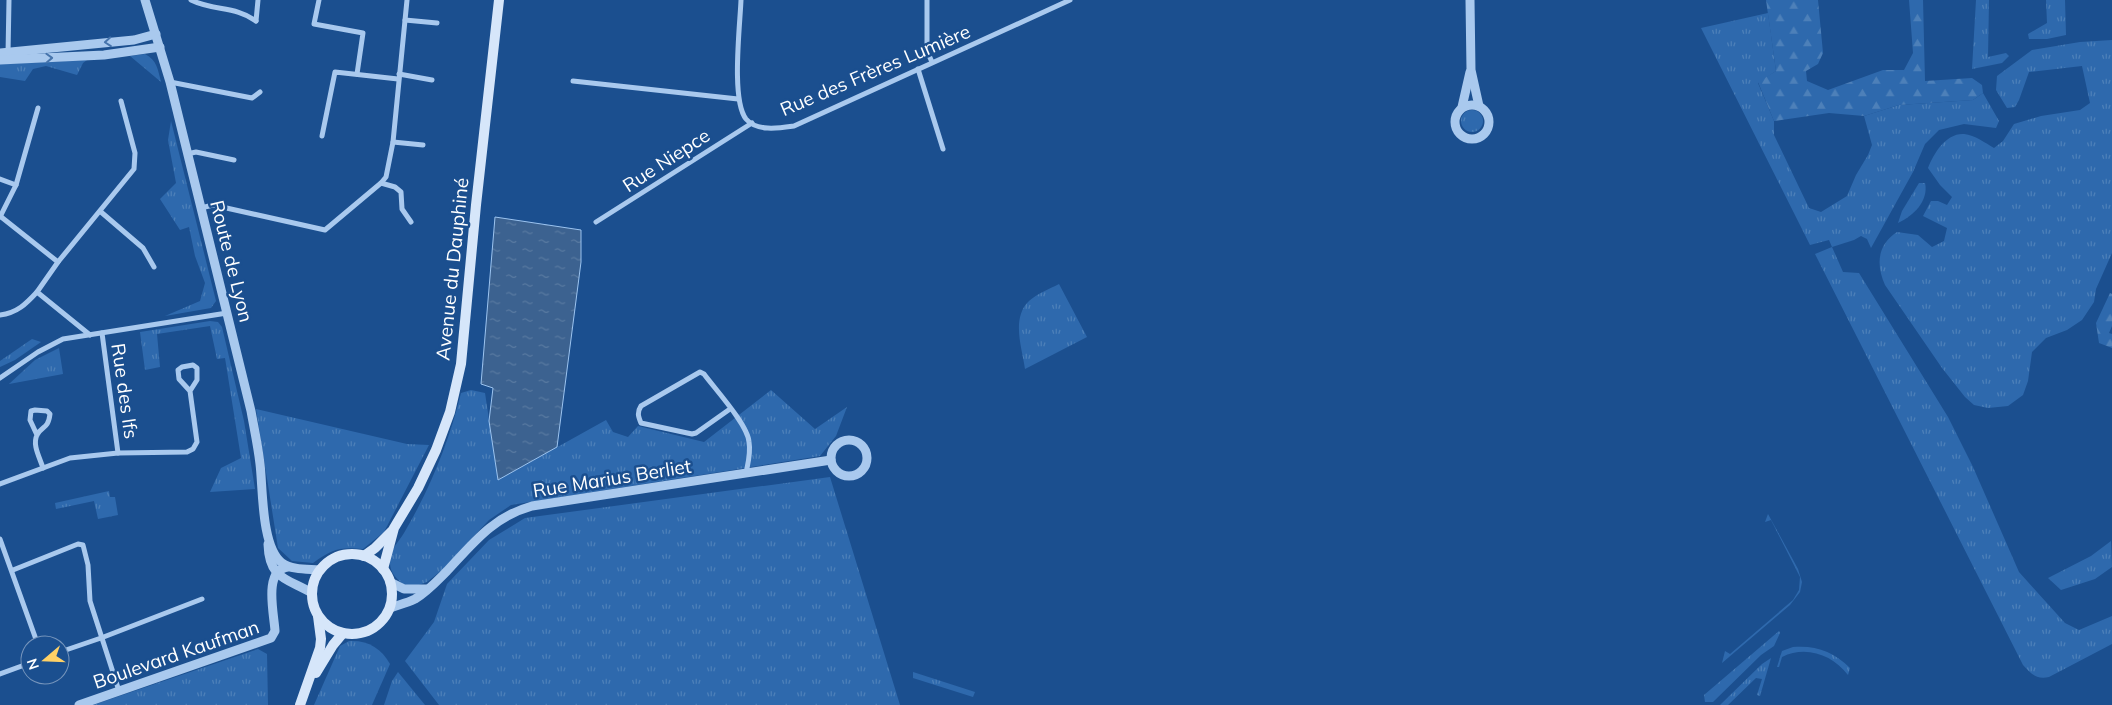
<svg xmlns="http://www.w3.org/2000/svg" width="2112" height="705" font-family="Mulish,sans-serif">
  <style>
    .grass { fill: url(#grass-tufts) }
    .forest { fill: url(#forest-firs) }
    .water { fill: url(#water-ripples); stroke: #9cc4f0 }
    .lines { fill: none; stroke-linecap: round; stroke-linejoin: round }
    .minor { stroke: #a9c9ee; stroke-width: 5 }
    .tertiary { stroke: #a9c9ee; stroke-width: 9 }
    .secondary { stroke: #d6e6fa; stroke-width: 10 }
    .oneway { stroke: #4674ac }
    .labels { text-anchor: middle; stroke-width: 5; stroke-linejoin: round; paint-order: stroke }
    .street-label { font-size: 19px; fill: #fff; stroke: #1b4f8f }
  </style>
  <defs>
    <pattern id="grass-tufts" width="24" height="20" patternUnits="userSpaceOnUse" patternTransform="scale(1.25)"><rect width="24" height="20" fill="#2e69ad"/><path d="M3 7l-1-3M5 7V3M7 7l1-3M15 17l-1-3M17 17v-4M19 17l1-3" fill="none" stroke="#4d80b9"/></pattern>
    <pattern id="forest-firs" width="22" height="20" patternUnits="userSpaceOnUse" patternTransform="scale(1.25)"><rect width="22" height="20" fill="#2e69ad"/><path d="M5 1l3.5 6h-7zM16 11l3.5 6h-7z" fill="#4d80b9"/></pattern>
    <pattern id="water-ripples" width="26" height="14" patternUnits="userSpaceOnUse" patternTransform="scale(1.25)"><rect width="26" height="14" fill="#3c6290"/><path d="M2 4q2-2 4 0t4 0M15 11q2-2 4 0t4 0" fill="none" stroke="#597aa1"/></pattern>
  </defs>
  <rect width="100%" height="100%" fill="#1b4f8f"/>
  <!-- grass -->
  <g class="grass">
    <polygon points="1976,0 1989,0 1988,57 2006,53 2009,56 2002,63 1972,69"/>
    <polygon points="2046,0 2065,0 2066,35 2047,39 2029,39 2028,34 2047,23"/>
    <path d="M1768,13l8,58 -18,12 16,38v14l35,73 12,4 26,-16 9,-21 12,-20 4,-10 -8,-29 35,-11 74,-5 10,-7 16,28 -3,7 -32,-4 -25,6 -14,14 -12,28 -42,76 -4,-9 -6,-3 -7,4 -22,7 11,25 16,1 89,144 25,50 46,105 46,51 14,7 33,-14v28l-63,33c-12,3 -18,-3 -26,-12l-208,-411 17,-7 -3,-7 -19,5 -109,-217z"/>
    <path d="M2112,40v213l-16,36 -2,13 -12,18 -15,10 -21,8 -14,14 -4,29 -5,14 -15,11 -20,2 -14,-3 -9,-8 -23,-29 -57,-83c-9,-20 -8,-40 12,-53l21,3 14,12 12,-6 3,-13 -24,-12 8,-15h7l9,4 5,-8 -12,-12 -12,-17c6,-15 18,-35 36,-34 11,1 21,9 30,14l9,-7 11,-17 27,-8 39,-6 10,-7 -8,-37 -53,6 -10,28 -4,7 -8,1 -11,-18 1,-14 35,-26 48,-8z"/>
    <path d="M145,54c12,6 13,16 16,28l-31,-26z"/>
    <polygon points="87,60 83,63 77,75 46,66 33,69 25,81 0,77 0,64"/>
    <circle cx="1472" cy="121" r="11"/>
    <polygon points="171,121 216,301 211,308 165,316 200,301 205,283 195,256 189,227 180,230 160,199 176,183 168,140"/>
    <path d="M1919,183h6c4,18 -12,33 -27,40l4,-12z"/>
    <path d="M1059,284l28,53 -62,32c-3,-21 -14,-51 4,-68 8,-7 20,-12 30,-17z"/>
    <polygon points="210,321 218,322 222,327 244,421 255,489 210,492 221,468 241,458 225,358 217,359 210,326 157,334 160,367 145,370 140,332"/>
    <polygon points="32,339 41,342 15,360 0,367 0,361"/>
    <polygon points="59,348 63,374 9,384 35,360"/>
    <path d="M471,390l14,3 13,87 108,-60 7,12 15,5 10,-11 66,16 67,-52 44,39 32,-22 -11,29 -16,20 -309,49 -22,15 -47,50 -15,12 -11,4 -12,-1c-7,-6 -14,-12 -14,-22 -1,-13 8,-20 14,-30 26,-44 45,-91 57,-140z"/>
    <path d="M256,409l151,35 22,1 -45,87 -21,17c-25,-2 -30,0 -50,14l-21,-2 -14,-13z"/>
    <polygon points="830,477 900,705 439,705 405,661 434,622 447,584 489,540 525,518"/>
    <polygon points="109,491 110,497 115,497 118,515 98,519 94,501 56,509 55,503"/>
    <polygon points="1768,514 1798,569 1802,582 1800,592 1790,605 1722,663 1725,651 1730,654 1793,600 1799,590 1800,577 1771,520 1765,522"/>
    <polygon points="2111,541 2112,567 2095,579 2061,590 2048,578 2091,556"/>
    <polygon points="1779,631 1780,633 1774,646 1761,655 1713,702 1705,702 1704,695"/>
    <path d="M349,641c19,-1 32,7 41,23l-18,41h-58l26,-59z"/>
    <path d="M1793,647c23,-2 41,5 57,21l-2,7c-15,-20 -42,-30 -66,-18l-3,10h-2l5,-16z"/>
    <polygon points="258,649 267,654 268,705 93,705"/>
    <polygon points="1771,658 1760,696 1757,695 1762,679 1756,678 1728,705 1720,705 1762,664"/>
    <polygon points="398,672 425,705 384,705 392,681"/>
    <polygon points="913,672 975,692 973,697 913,678"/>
  </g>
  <!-- forest -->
  <g class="forest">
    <polygon points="1766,0 1818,0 1823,53 1818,64 1806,71 1807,81 1828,90 1883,70 1904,70 1913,53 1909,0 1923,0 1925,81 1972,78 1982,85 1983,93 1973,100 1899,105 1864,116 1829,113 1774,121 1758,82 1776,71"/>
    <polygon points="2110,293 2112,294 2112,326 2109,333 2112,334 2112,348 2099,343 2096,323"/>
  </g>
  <!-- water -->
  <polygon class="water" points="495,217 581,230 581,262 557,447 498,480 489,421 493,388 481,384"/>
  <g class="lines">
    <!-- minor -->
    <g class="minor">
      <path d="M191,0c22,11 45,6 65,21"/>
      <polyline points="319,0 314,24 363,33 357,74"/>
      <path d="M741,0c-1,26 -10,100 5,119 11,13 34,9 48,7l276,-126"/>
      <polyline points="927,0 927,51 932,62"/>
      <polyline points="405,20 437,23"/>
      <polyline points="256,21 258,0"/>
      <polyline points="8,54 9,0"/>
      <polyline points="918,69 943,149"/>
      <polyline points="399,74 432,80"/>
      <polyline points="573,81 738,99"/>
      <polyline points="170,82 252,98 260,92"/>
      <polyline points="322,136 335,72 398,79"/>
      <polyline points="393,142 423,145"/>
      <polyline points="187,154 196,152 234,160"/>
      <polyline points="0,179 16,185"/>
      <polyline points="381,183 395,187 401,192 402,209 411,222"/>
      <polyline points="201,208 213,205 325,230 381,183 386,177 393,142 407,0"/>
      <polyline points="101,212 143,248 154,267"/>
      <polyline points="0,216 58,262"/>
      <polyline points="0,217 16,185 38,108"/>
      <polyline points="596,222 752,123"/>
      <path d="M0,315c17,-2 26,-11 37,-23"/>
      <polyline points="102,333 118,453"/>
      <polyline points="90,335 37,292 58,262 134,169 135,153 121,101"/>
      <polyline points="0,378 38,352 63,339 227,313"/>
      <path d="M730,409l-34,24 -4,1 -51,-11c-3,-7 -4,-11 0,-17l59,-34 4,2c11,15 44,51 45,68 2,11 -1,21 -3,31"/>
      <path d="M37,435l-7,-15 1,-9 4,-1 12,1 3,3c-2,16 -8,11 -13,21 -5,10 3,23 6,33"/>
      <polyline points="0,484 70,458 118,453 187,452 193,449 197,442 190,391 197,380 197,368 193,365 182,367 178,370 179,379 190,391"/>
      <polyline points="0,539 38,645"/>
      <polyline points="13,570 78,544 83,545 88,565 90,601 119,691"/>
      <polyline points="60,652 101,638 202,599"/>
      <polyline points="0,674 30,663"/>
    </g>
    <!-- tertiary -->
    <g class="tertiary">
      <path d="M145,0l25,82 81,329c3,17 7,35 9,53 3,24 1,83 22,99 10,7 25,6 37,7"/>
      <polyline points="1470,0 1471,70 1479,106"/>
      <polyline points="0,53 134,40 156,34"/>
      <polyline points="0,60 104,55 160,47"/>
      <circle cx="1472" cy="122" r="17"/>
      <polyline points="1462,107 1470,72"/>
      <circle cx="849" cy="458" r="18"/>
      <path d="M268,544c1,35 18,34 44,49"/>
      <polyline points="390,582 404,589 426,589"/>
      <path d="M390,608c8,-3 17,-5 25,-9 12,-7 22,-18 32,-28 27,-29 46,-54 85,-65l299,-46"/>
      <path d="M79,705l192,-67 4,-7c-1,-18 -12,-61 13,-64"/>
    </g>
    <!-- secondary -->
    <g class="secondary">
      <circle cx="352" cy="594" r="40"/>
      <polyline points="364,556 375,548 392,531"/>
      <polyline points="383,569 394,528 418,488 436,450 450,412 461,364 476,205 499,0"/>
      <polyline points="316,673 333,645 343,633"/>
      <polyline points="300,705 320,648 321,639 318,616"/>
    </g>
  </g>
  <!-- one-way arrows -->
  <defs><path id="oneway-chevron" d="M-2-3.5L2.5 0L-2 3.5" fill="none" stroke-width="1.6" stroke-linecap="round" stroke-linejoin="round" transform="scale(1.25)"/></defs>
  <g class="oneway">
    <use href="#oneway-chevron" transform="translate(108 42) rotate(175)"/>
    <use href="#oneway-chevron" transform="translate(49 58) rotate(-2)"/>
  </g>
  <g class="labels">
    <!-- street labels -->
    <g class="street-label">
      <text transform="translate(875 70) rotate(-23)" y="7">Rue des Frères Lumière</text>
      <text transform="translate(666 160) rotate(-33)" y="7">Rue Niepce</text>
      <text transform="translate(232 261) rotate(76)" y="7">Route de Lyon</text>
      <text transform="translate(452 269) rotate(-84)" y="7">Avenue du Dauphiné</text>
      <text transform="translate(125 391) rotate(82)" y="7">Rue des Ifs</text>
      <text transform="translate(612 478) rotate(-9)" y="7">Rue Marius Berliet</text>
      <text transform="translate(176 654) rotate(-19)" y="7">Boulevard Kaufman</text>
    </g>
  </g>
  <!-- north arrow -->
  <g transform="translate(45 660) rotate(251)"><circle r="24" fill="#1b4f8f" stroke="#7695bc"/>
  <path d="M0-4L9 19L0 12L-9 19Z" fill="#ffd166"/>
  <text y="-8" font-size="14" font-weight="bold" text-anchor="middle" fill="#ffffff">N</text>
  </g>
</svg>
